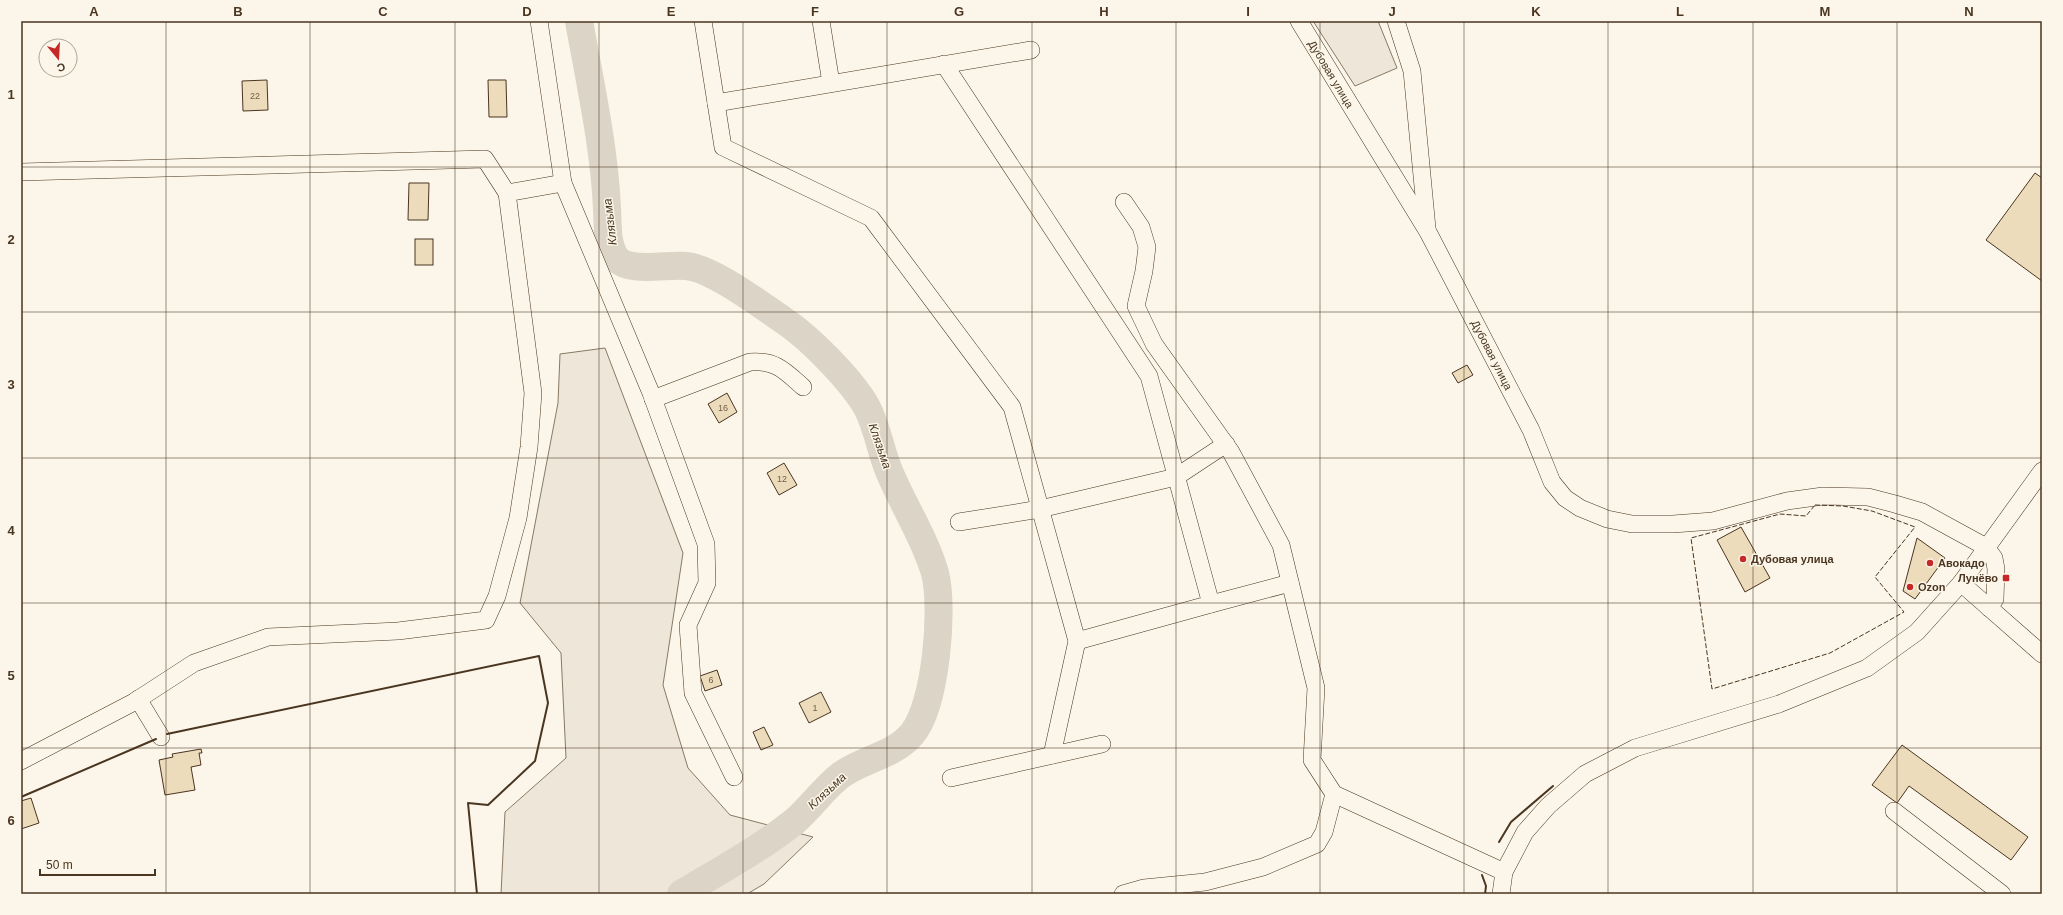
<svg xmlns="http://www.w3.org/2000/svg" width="2063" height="915" font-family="Helvetica,sans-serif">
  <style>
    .green { fill: #ede6d9; stroke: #887966 }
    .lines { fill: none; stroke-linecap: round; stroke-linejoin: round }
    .river { stroke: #dcd4c6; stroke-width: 28 }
    .building { fill: #ecdcbc; stroke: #4a3520 }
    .minor-casing { stroke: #4a3520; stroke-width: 18 }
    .minor { stroke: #fbf6e9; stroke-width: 17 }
    .fence { stroke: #4a3520; stroke-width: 1; stroke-dasharray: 5 2; stroke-linecap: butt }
    .wall { stroke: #4a3520; stroke-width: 2 }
    .grid { fill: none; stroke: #4a3520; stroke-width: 1; stroke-opacity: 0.55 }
    .poi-dot { fill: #c62828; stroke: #fbf6e9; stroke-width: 1.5 }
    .labels { text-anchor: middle; stroke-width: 3; stroke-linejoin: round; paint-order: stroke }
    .number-label { font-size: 9px; fill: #725f47 }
    .street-label { font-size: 11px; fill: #4a3520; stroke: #fbf6e9 }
    .poi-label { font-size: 11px; font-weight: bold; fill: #4a3520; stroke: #fbf6e9; text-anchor: start }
    .water-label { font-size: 12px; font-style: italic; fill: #4a3520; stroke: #fbf6e9 }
    .neatline { fill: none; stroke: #4a3520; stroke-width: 1.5 }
    .grid-label { font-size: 13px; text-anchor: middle; font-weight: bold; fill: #4a3520 }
  </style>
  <rect width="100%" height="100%" fill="#fbf6e9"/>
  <!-- green -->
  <g class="green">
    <polygon points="1313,21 1378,21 1397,68 1355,86"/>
    <polygon points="605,348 683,553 663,685 688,768 730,815 813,837 764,884 747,894 501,894 505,812 566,758 561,653 520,603 558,403 560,354"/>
  </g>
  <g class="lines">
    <!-- river -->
    <path class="river" d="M579,21c11,62 25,124 28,187 1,15 -1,38 10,51 13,14 51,5 69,7 26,2 75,39 97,54 26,17 66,58 82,84 12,20 15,46 24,67 14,34 36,67 46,102 9,35 1,133 -23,161 -17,21 -49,25 -71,41 -17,13 -30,32 -46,46 -35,28 -76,50 -114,73"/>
  </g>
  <!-- building -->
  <g class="building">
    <polygon points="267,80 268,110 243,111 242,81"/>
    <polygon points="488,80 506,80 507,117 489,117"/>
    <polygon points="2035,173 2042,178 2042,281 1986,240"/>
    <polygon points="409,183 429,183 428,220 408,220"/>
    <rect x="415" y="239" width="18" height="26"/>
    <polygon points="1467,365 1473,375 1458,383 1452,373"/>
    <polygon points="727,393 737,412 719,423 708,404"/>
    <polygon points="784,463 797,485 779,495 767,473"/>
    <polygon points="1741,527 1770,578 1745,592 1717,540"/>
    <polygon points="1917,538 1945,558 1915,599 1903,591"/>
    <polygon points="717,670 722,685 705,691 700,676"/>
    <polygon points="821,692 831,712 809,723 799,703"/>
    <polygon points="764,727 773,745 761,750 753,732"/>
    <polygon points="1902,745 2028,837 2011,860 1909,786 1897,803 1872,785"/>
    <polygon points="201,749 202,753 199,753 201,765 191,767 195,790 165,795 159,760 173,757 172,754"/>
    <polygon points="31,798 39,823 21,829 21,801"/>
  </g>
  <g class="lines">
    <defs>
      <g id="minor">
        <polyline points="539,21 563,183"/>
        <polyline points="703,21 723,147 871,218 1012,407 1077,641 1052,755"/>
        <polyline points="821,21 831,83"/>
        <polyline points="1299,21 1428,232 1531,430 1552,482 1565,498 1580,508 1607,519 1632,524 1673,524 1713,521 1787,501 1823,496 1868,497 1895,504 1922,512 1986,547 1994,558 1996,569 1995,599 1989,608"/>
        <polyline points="1396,21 1412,71 1427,228"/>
        <polyline points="944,64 1149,376 1211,604 1077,641"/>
        <polyline points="716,103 1031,50"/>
        <polyline points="21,172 485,159 507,193"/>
        <polyline points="1124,202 1141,227 1147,247 1144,271 1136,306 1154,344 1231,452 1281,545 1316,688 1312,760 1334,794 1504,872"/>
        <path d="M653,399l97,-37c26,-2 35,9 53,25"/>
        <polyline points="959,522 1040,509 1176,477 1226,444"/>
        <polyline points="1961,583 2042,654"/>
        <polyline points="1211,604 1290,583"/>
        <polyline points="138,699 161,737"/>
        <polyline points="21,761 134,702 194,663 268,637 398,631 486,620 497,596 518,518 529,447 533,393 507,193 563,183 651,393 706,544 707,583 688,625 693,693 734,777"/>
        <polyline points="951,778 1102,744"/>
        <polyline points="1894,811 2002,894"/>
        <polyline points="1123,894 1144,888 1205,882 1263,867 1317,844 1324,832 1334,794"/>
        <polyline points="1501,894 1504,872 1525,832 1548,806 1585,774 1635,748 1779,704 1867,668 1917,632 1961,583 2042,471"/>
      </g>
    </defs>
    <!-- minor casing -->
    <use href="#minor" class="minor-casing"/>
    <!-- minor -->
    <use href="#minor" class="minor"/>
    <!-- fence -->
    <polygon class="fence" points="1815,505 1843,506 1872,511 1915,527 1875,577 1904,612 1830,653 1712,689 1691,538 1780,514 1806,516"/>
    <!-- wall -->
    <g class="wall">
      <polyline points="167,734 539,656 548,703 535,761 488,805 468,803 477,894"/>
      <polyline points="21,797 156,739"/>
      <polyline points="1499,842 1511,822 1553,786"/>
      <polyline points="1482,875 1486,886 1485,894"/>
    </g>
  </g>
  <!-- grid -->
  <path class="grid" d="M166,21v873M310,21v873M455,21v873M599,21v873M743,21v873M887,21v873M1032,21v873M1176,21v873M1320,21v873M1464,21v873M1608,21v873M1753,21v873M1897,21v873M21,167h2021M21,312h2021M21,458h2021M21,603h2021M21,748h2021"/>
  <!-- markers -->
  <g class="poi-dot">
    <circle cx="1743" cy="559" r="4"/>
    <circle cx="1930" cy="563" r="4"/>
    <rect x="2002" y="574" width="8" height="8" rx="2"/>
    <circle cx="1910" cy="587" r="4"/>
  </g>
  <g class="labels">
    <!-- number labels -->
    <g class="number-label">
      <text x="255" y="99">22</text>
      <text x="723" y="411">16</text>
      <text x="782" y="482">12</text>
      <text x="711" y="683">6</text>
      <text x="815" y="711">1</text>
    </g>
    <!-- street labels -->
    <g class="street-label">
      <text transform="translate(1331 74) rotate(59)" y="4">Дубовая улица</text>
      <text transform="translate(1492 355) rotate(63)" y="4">Дубовая улица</text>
    </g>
    <!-- poi labels -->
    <g class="poi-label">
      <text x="1751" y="563">Дубовая улица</text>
      <text x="1938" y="567">Авокадо</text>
      <text x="1998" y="582" text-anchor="end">Лунёво</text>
      <text x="1918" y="591">Ozon</text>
    </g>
    <!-- water labels -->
    <g class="water-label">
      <text transform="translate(610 222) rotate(-97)" y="4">Клязьма</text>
      <text transform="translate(880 446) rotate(71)" y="4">Клязьма</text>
      <text transform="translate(827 791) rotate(-43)" y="4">Клязьма</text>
    </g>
  </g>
  <!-- border -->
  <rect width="2063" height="915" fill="none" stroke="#fbf6e9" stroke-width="44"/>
  <!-- north arrow -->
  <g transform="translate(58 58) rotate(162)"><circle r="19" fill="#fbf6e9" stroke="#b4a999"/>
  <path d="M0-3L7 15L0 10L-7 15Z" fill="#c62828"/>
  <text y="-6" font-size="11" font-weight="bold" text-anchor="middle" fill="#4a3520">С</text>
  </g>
  <!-- scale -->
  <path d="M40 869v6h115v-6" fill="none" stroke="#4a3520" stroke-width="2"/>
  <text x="46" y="869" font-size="12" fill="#4a3520" stroke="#fbf6e9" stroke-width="3" paint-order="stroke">50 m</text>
  <rect x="22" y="22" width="2019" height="871" class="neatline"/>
  <g class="grid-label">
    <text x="94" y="16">A</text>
    <text x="238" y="16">B</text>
    <text x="383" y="16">C</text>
    <text x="527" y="16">D</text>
    <text x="671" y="16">E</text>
    <text x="815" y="16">F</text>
    <text x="959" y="16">G</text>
    <text x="1104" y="16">H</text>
    <text x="1248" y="16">I</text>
    <text x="1392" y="16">J</text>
    <text x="1536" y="16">K</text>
    <text x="1680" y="16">L</text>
    <text x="1825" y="16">M</text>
    <text x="1969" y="16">N</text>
    <text x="11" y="99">1</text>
    <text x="11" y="244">2</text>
    <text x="11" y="389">3</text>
    <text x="11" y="535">4</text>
    <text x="11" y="680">5</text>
    <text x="11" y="825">6</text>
  </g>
</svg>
